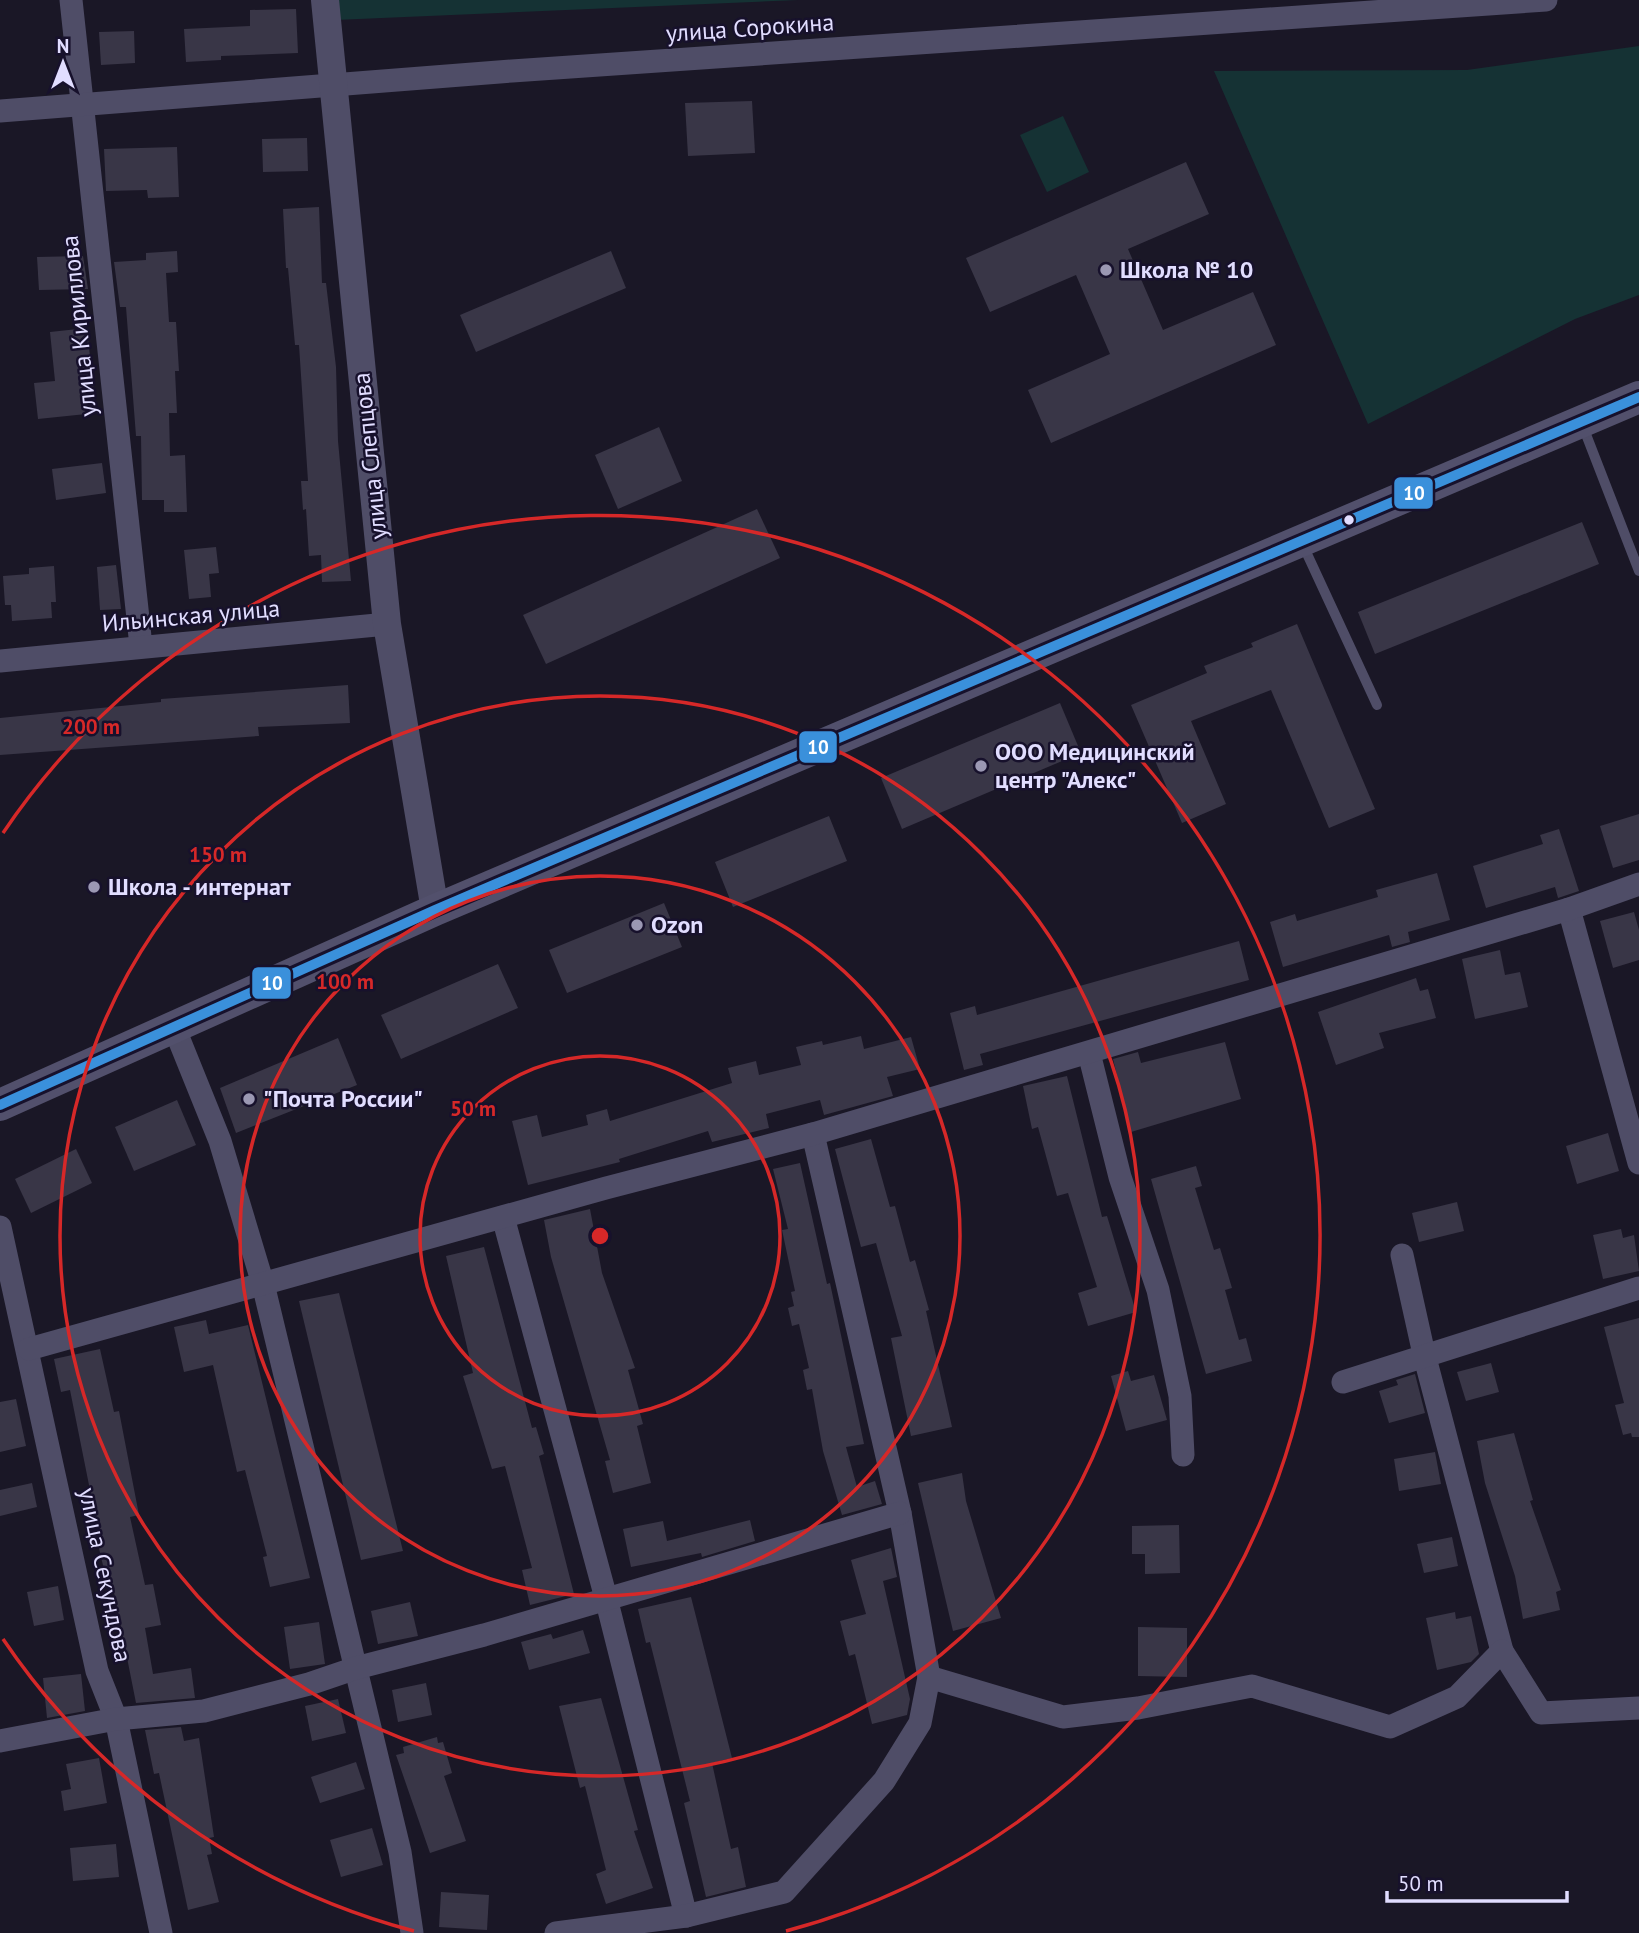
<svg xmlns="http://www.w3.org/2000/svg" width="1639" height="1933" font-family="'PT Sans',sans-serif">
  <style>
    .green { fill: #153234 }
    .building { fill: #393647 }
    .lines { fill: none; stroke-linecap: round; stroke-linejoin: round }
    .service { stroke: #4f4d67; stroke-width: 10 }
    .minor { stroke: #4f4d67; stroke-width: 23 }
    .tertiary { stroke: #4f4d67; stroke-width: 28 }
    .secondary { stroke: #52506c; stroke-width: 32 }
    .bus-1-casing { stroke: #17112c; stroke-width: 16 }
    .bus-1 { stroke: #3a90db; stroke-width: 10 }
    .ring { fill: none; stroke: #d62828; stroke-width: 3.5 }
    .poi-dot { fill: #9b98b3; stroke: #17112c; stroke-width: 2.5 }
    .bus-dot { fill: #e1ddff; stroke: #17112c; stroke-width: 2.5 }
    .labels { text-anchor: middle; stroke-width: 5; stroke-linejoin: round; paint-order: stroke }
    .street-label { font-size: 24px; fill: #e1ddff; stroke: #17112c }
    .poi-label { font-size: 24px; font-weight: bold; fill: #e1ddff; stroke: #17112c; text-anchor: start }
    .centre { fill: #d62828; stroke: #17112c; stroke-width: 3.5 }
    .ring-label { font-size: 21px; text-anchor: middle; font-weight: bold; fill: #d62828; stroke: #17112c; stroke-width: 5; stroke-linejoin: round; paint-order: stroke }
    .line-badge { stroke: #17112c; stroke-width: 2.5 }
    .badge-label { font-size: 19px; text-anchor: middle; font-weight: bold; fill: #fff }
  </style>
  <rect width="100%" height="100%" fill="#1a1726"/>
  <!-- green -->
  <g class="green">
    <polygon points="334,0 798,0 335,20"/>
    <polygon points="1639,46 1639,295 1575,319 1368,424 1214,71 1467,70"/>
    <polygon points="1063,116 1089,172 1047,192 1020,135"/>
  </g>
  <!-- building -->
  <g class="building">
    <polygon points="296,9 298,53 221,56 221,60 186,62 184,29 250,26 250,10"/>
    <polygon points="134,31 135,63 101,65 99,32"/>
    <polygon points="752,101 755,153 688,156 685,103"/>
    <polygon points="307,138 308,171 263,172 262,139"/>
    <polygon points="177,147 179,197 148,198 147,190 106,191 104,149"/>
    <polygon points="1186,162 1209,214 1128,249 1163,330 1253,292 1276,345 1051,443 1028,390 1110,354 1076,275 990,312 966,258"/>
    <polygon points="319,207 322,283 326,283 336,367 338,441 351,581 322,582 321,555 309,556 306,509 303,510 301,481 308,481 299,345 295,345 288,268 286,268 283,209"/>
    <polygon points="177,251 178,272 166,273 169,322 176,322 179,371 175,371 177,413 169,413 170,456 185,455 187,512 164,512 164,500 142,500 141,436 136,436 126,307 120,307 114,262 146,260 146,253"/>
    <polygon points="611,251 626,288 476,352 460,315"/>
    <polygon points="83,256 88,289 39,290 37,257"/>
    <polygon points="87,328 96,413 38,419 34,383 55,381 50,332"/>
    <polygon points="659,427 682,481 618,509 595,455"/>
    <polygon points="102,463 106,493 56,500 52,469"/>
    <polygon points="757,509 780,558 546,664 523,615"/>
    <polygon points="1582,522 1599,564 1375,654 1358,612"/>
    <polygon points="216,547 219,573 209,574 211,597 189,599 184,550"/>
    <polygon points="116,565 121,609 100,610 97,567"/>
    <polygon points="54,566 56,602 51,602 52,618 12,621 11,605 5,605 3,576 29,574 29,568"/>
    <polygon points="1297,624 1375,809 1329,828 1271,690 1191,721 1226,804 1182,823 1131,705 1207,673 1204,666 1253,647 1251,643"/>
    <polygon points="348,685 350,723 258,727 259,736 0,755 0,718 161,702 161,699"/>
    <polygon points="1060,703 1081,753 902,829 881,778"/>
    <polygon points="1639,814 1639,860 1613,868 1600,826"/>
    <polygon points="829,816 847,861 733,907 715,862"/>
    <polygon points="1559,829 1579,891 1558,898 1555,887 1486,908 1473,866 1543,844 1540,835"/>
    <polygon points="1437,873 1450,920 1408,932 1410,942 1392,947 1389,935 1283,967 1270,922 1295,914 1297,921 1378,897 1376,890"/>
    <polygon points="664,903 682,947 567,993 549,950"/>
    <polygon points="1634,912 1639,930 1639,960 1613,968 1600,921"/>
    <polygon points="1239,941 1249,980 980,1054 983,1065 964,1070 950,1013 975,1006 977,1015"/>
    <polygon points="1500,950 1505,975 1520,972 1528,1007 1475,1019 1462,959"/>
    <polygon points="498,964 518,1008 401,1059 381,1015"/>
    <polygon points="1416,978 1420,991 1428,989 1436,1018 1379,1033 1384,1048 1336,1065 1318,1012"/>
    <polygon points="861,1036 864,1049 911,1037 920,1069 887,1077 893,1096 824,1115 820,1100 766,1114 769,1128 712,1142 708,1131 619,1159 620,1162 528,1185 512,1121 537,1115 542,1137 588,1125 586,1115 607,1109 610,1121 732,1083 728,1068 756,1061 759,1075 801,1065 796,1047 822,1041 823,1045"/>
    <polygon points="338,1038 357,1085 236,1133 220,1088"/>
    <polygon points="1225,1042 1241,1099 1131,1132 1113,1059 1138,1052 1141,1063"/>
    <polygon points="1067,1076 1102,1217 1107,1216 1136,1312 1088,1326 1078,1293 1097,1287 1068,1193 1057,1196 1038,1127 1032,1129 1023,1086"/>
    <polygon points="177,1100 196,1145 134,1171 115,1127"/>
    <polygon points="1608,1133 1619,1171 1577,1184 1566,1146"/>
    <polygon points="871,1139 890,1207 895,1206 910,1262 915,1260 929,1310 926,1311 952,1427 911,1436 891,1338 902,1336 876,1243 861,1247 835,1149"/>
    <polygon points="76,1149 92,1183 31,1213 15,1179"/>
    <polygon points="800,1163 827,1284 830,1283 864,1444 846,1447 857,1487 875,1481 882,1504 842,1515 823,1451 812,1389 807,1390 803,1370 809,1368 799,1324 792,1326 788,1308 794,1306 791,1292 795,1291 782,1230 788,1229 773,1169"/>
    <polygon points="1196,1166 1202,1186 1195,1188 1214,1250 1220,1248 1232,1288 1225,1290 1239,1340 1246,1338 1252,1361 1206,1374 1151,1179"/>
    <polygon points="1457,1202 1464,1231 1419,1242 1412,1213"/>
    <polygon points="590,1209 602,1273 635,1368 628,1370 643,1424 637,1426 651,1483 613,1493 605,1461 610,1460 551,1257 544,1220"/>
    <polygon points="1621,1229 1623,1238 1634,1235 1639,1271 1603,1279 1593,1235"/>
    <polygon points="484,1247 532,1428 536,1427 544,1454 539,1456 574,1594 530,1605 522,1570 532,1568 505,1466 492,1469 463,1376 473,1373 446,1256"/>
    <polygon points="339,1293 403,1551 361,1560 299,1301"/>
    <polygon points="1639,1318 1639,1437 1632,1437 1631,1433 1623,1435 1615,1405 1624,1403 1604,1327"/>
    <polygon points="206,1320 209,1334 248,1325 310,1578 270,1587 263,1557 267,1556 245,1470 237,1472 213,1365 184,1372 174,1327"/>
    <polygon points="100,1349 114,1412 119,1411 139,1515 130,1517 145,1585 153,1584 161,1625 145,1628 153,1674 191,1668 195,1698 136,1703 111,1577 106,1578 97,1540 100,1540 70,1390 61,1392 54,1359"/>
    <polygon points="1491,1363 1499,1392 1466,1401 1457,1372"/>
    <polygon points="1128,1371 1131,1381 1154,1375 1167,1420 1126,1431 1111,1376"/>
    <polygon points="1415,1374 1425,1413 1389,1423 1379,1391 1398,1385 1396,1380"/>
    <polygon points="16,1399 26,1446 0,1452 0,1402"/>
    <polygon points="1514,1433 1533,1500 1530,1501 1561,1590 1556,1592 1560,1610 1523,1619 1515,1576 1485,1483 1477,1441"/>
    <polygon points="1435,1452 1441,1484 1399,1491 1394,1459"/>
    <polygon points="962,1473 966,1501 1001,1618 953,1631 918,1483"/>
    <polygon points="32,1483 37,1507 0,1516 0,1490"/>
    <polygon points="750,1520 755,1541 702,1557 701,1553 631,1567 623,1529 663,1521 667,1541"/>
    <polygon points="1179,1525 1180,1573 1145,1574 1145,1554 1132,1554 1132,1526"/>
    <polygon points="1452,1537 1458,1566 1424,1573 1417,1544"/>
    <polygon points="891,1548 897,1577 883,1581 910,1699 907,1715 872,1724 855,1654 849,1656 840,1621 866,1614 851,1560"/>
    <polygon points="58,1586 64,1620 34,1626 27,1592"/>
    <polygon points="691,1597 732,1758 712,1763 731,1849 738,1847 746,1887 706,1897 684,1803 690,1801 650,1642 646,1643 638,1609"/>
    <polygon points="410,1602 418,1636 378,1644 371,1611"/>
    <polygon points="1455,1612 1456,1619 1471,1616 1479,1654 1471,1662 1437,1670 1426,1618"/>
    <polygon points="319,1622 325,1664 290,1669 284,1627"/>
    <polygon points="1138,1627 1187,1628 1187,1677 1138,1676"/>
    <polygon points="583,1630 590,1653 529,1670 521,1642 551,1634 553,1639"/>
    <polygon points="81,1674 85,1711 47,1718 43,1678"/>
    <polygon points="426,1683 432,1715 398,1722 392,1690"/>
    <polygon points="601,1698 638,1830 634,1831 653,1888 606,1904 596,1874 606,1870 585,1786 580,1788 559,1706"/>
    <polygon points="338,1699 346,1733 312,1741 305,1706"/>
    <polygon points="181,1727 184,1741 199,1738 214,1837 209,1838 212,1854 207,1855 219,1902 188,1910 159,1773 154,1774 145,1730"/>
    <polygon points="437,1737 438,1743 443,1742 452,1773 444,1776 466,1841 430,1853 396,1755 404,1753 403,1747"/>
    <polygon points="99,1758 107,1803 64,1811 61,1791 71,1789 66,1764"/>
    <polygon points="356,1762 365,1789 320,1803 311,1777"/>
    <polygon points="372,1828 383,1865 341,1877 330,1840"/>
    <polygon points="116,1844 119,1877 73,1881 70,1848"/>
    <polygon points="441,1892 489,1895 487,1930 439,1927"/>
  </g>
  <g class="lines">
    <!-- service -->
    <g class="service">
      <polyline points="1582,424 1639,571"/>
      <polyline points="1302,543 1377,705"/>
    </g>
    <!-- minor -->
    <g class="minor">
      <polyline points="71,0 141,646"/>
      <polyline points="0,111 512,71 1546,0"/>
      <polyline points="0,661 387,624"/>
      <polyline points="1569,909 1639,1163"/>
      <polyline points="174,1027 220,1141 263,1284 400,1852 412,1933"/>
      <polyline points="1089,1053 1120,1177 1158,1290 1180,1396 1183,1455"/>
      <polyline points="813,1134 900,1513 929,1677"/>
      <polyline points="503,1217 606,1598 686,1916"/>
      <polyline points="0,1227 97,1671 116,1719 161,1933"/>
      <polyline points="1402,1255 1424,1354 1502,1651"/>
      <polyline points="29,1349 606,1188 813,1134 1569,909 1639,884"/>
      <polyline points="1343,1382 1639,1288"/>
      <polyline points="0,1741 116,1719 204,1711 309,1684 356,1668 484,1635 900,1513"/>
      <polyline points="556,1933 686,1916 784,1892 884,1781 920,1723 929,1677 1063,1717 1138,1708 1252,1686 1390,1727 1457,1697 1502,1651 1541,1713 1639,1708"/>
    </g>
    <!-- tertiary -->
    <polyline class="tertiary" points="325,0 387,624 435,910"/>
    <!-- secondary -->
    <polyline class="secondary" points="0,1105 435,910 1639,397"/>
    <defs>
      <polyline id="bus-1" points="0,1105 435,910 1639,397"/>
    </defs>
    <!-- bus-1 casing -->
    <use href="#bus-1" class="bus-1-casing"/>
    <!-- bus-1 -->
    <use href="#bus-1" class="bus-1"/>
  </g>
  <!-- distance rings -->
  <g class="ring">
    <circle cx="600" cy="1236" r="180"/>
    <circle cx="600" cy="1236" r="360"/>
    <circle cx="600" cy="1236" r="540"/>
    <path d="M414 1931A720 720 0 0 1 3 1639M3 833A720 720 0 1 1 786 1931"/>
  </g>
  <!-- markers -->
  <g class="poi-dot">
    <circle cx="1106" cy="270" r="7"/>
    <circle cx="981" cy="766" r="7"/>
    <circle cx="94" cy="887" r="7"/>
    <circle cx="637" cy="925" r="7"/>
    <circle cx="249" cy="1099" r="7"/>
  </g>
  <circle class="bus-dot" cx="1349" cy="520" r="6"/>
  <g class="labels">
    <!-- street labels -->
    <g class="street-label">
      <text transform="translate(750 28) rotate(-4)" y="8">улица Сорокина</text>
      <text transform="translate(79 326) rotate(-96)" y="8">улица Кириллова</text>
      <text transform="translate(370 456) rotate(-96)" y="8">улица Слепцова</text>
      <text transform="translate(191 616) rotate(-5)" y="8">Ильинская улица</text>
      <text transform="translate(105 1575) rotate(78)" y="8">улица Секундова</text>
    </g>
    <!-- poi labels -->
    <g class="poi-label">
      <text x="1120" y="278">Школа № 10</text>
      <text x="995" y="760">ООО Медицинский<tspan x="995" dy="28">центр "Алекс"</tspan></text>
      <text x="108" y="895">Школа - интернат</text>
      <text x="651" y="933">Ozon</text>
      <text x="263" y="1107">"Почта России"</text>
    </g>
  </g>
  <circle cx="600" cy="1236" r="10" class="centre"/>
  <g class="ring-label">
    <text x="91" y="734">200 m</text>
    <text x="218" y="862">150 m</text>
    <text x="345" y="989">100 m</text>
    <text x="473" y="1116">50 m</text>
  </g>
  <g class="line-badge">
    <rect x="1393" y="476" width="41" height="34" rx="7" fill="#3a90db"/>
    <rect x="798" y="730" width="40" height="34" rx="7" fill="#3a90db"/>
    <rect x="251" y="966" width="41" height="34" rx="7" fill="#3a90db"/>
  </g>
  <g class="badge-label">
    <text x="1414" y="500">10</text>
    <text x="818" y="754">10</text>
    <text x="272" y="990">10</text>
  </g>
  <!-- north arrow -->
  <g transform="translate(63 63)" stroke="#17112c" stroke-width="5" paint-order="stroke">
  <path d="M0-5L12 26L0 18L-12 26Z" fill="#e1ddff"/>
  <text y="-10" font-size="19" font-weight="bold" text-anchor="middle" fill="#e1ddff">N</text>
  </g>
  <!-- scale -->
  <path d="M1387 1891v10h180v-10" fill="none" stroke="#e1ddff" stroke-width="3.5"/>
  <text x="1398" y="1891" font-size="21" fill="#e1ddff" stroke="#17112c" stroke-width="5" paint-order="stroke">50 m</text>
</svg>
